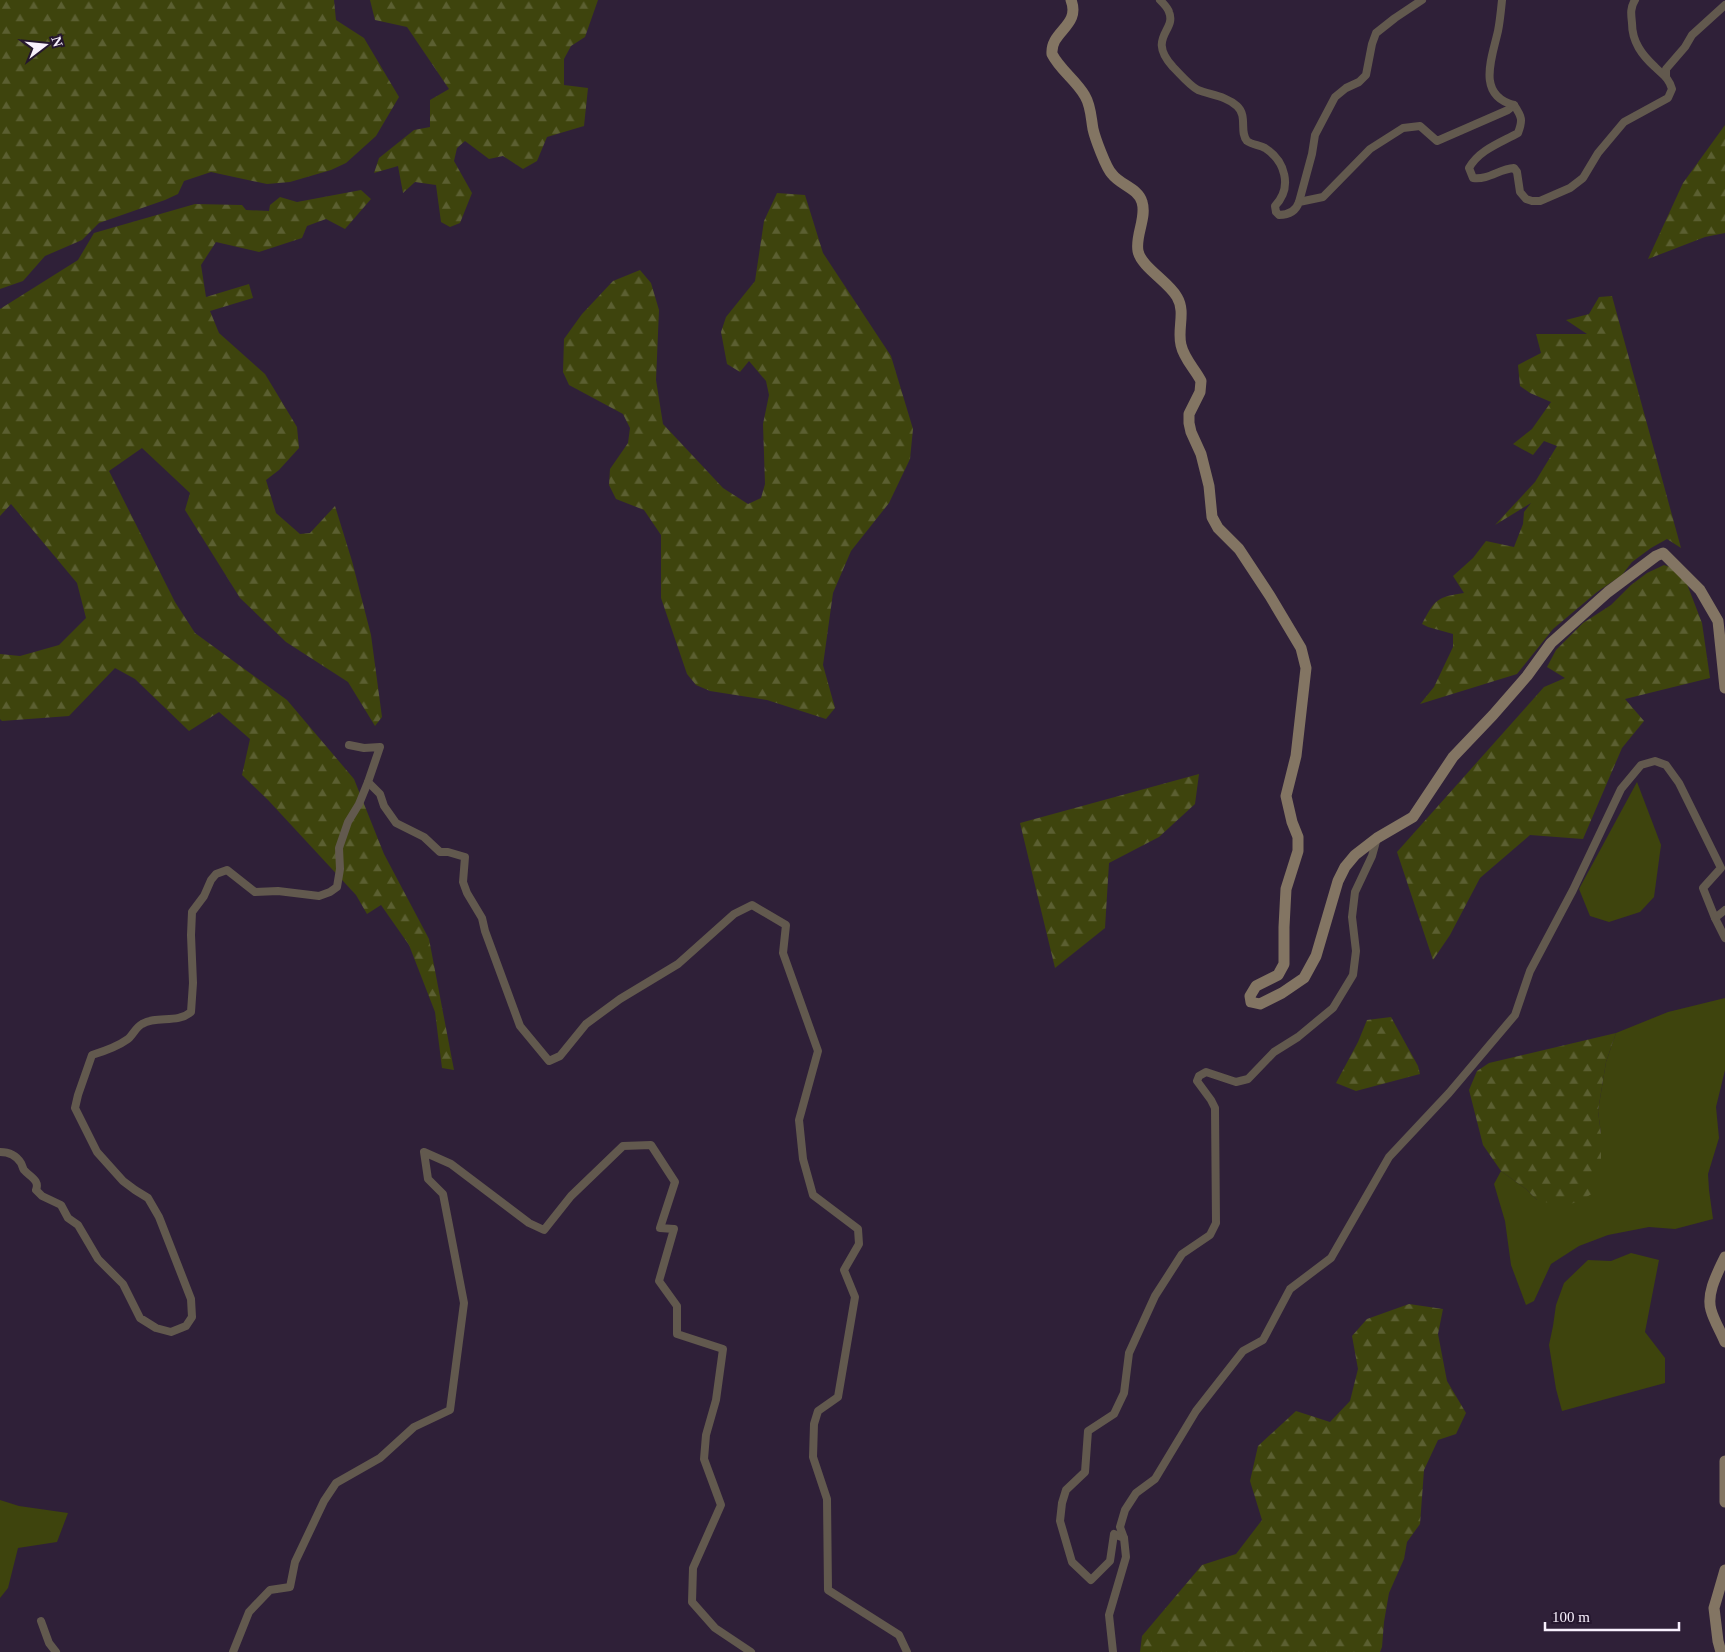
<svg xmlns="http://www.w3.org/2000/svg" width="1725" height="1652" font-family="'Times New Roman',serif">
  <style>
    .green { fill: #3e440d }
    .forest { fill: url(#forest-firs) }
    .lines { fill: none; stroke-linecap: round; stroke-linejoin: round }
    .minor { stroke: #62594e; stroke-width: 8 }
    .secondary { stroke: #837563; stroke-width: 11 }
  </style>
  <defs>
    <pattern id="forest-firs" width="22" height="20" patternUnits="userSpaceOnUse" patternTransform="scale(1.25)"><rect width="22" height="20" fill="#3e440d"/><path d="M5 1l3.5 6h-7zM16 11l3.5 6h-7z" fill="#5b5f31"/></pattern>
  </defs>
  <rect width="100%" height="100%" fill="#2f2038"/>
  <!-- green -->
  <g class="green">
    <polygon points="1637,782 1661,845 1654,897 1640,912 1609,922 1590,916 1579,889"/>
    <polygon points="1725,998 1725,1070 1716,1107 1719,1138 1708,1174 1709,1190 1713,1219 1675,1229 1649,1227 1608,1235 1579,1246 1551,1264 1534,1301 1526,1305 1511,1265 1505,1221 1494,1184 1501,1171 1526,1189 1537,1200 1601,1162 1601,1134 1598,1111 1606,1062 1616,1033 1668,1012"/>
    <polygon points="1631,1253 1659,1260 1645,1332 1665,1358 1665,1383 1562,1411 1556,1389 1549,1345 1553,1326 1556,1305 1564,1283 1588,1260 1611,1261"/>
    <polygon points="0,1500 19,1506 68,1513 57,1542 18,1548 8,1588 0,1598"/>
  </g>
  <!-- forest -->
  <g class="forest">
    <polygon points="0,0 334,0 336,20 364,38 399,97 376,136 346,163 331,170 290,182 267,184 211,172 184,181 178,194 165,200 99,223 82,240 45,256 23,281 0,289"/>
    <polygon points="370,0 598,0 585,37 571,46 564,59 564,85 588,88 584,126 547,137 537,161 523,169 503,156 489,159 465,141 457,148 454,161 472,193 460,223 450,227 441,222 436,185 415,182 403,193 398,166 374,173 379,158 414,130 430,127 430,100 449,89 407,27 375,20"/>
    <polygon points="1725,125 1725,233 1705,237 1648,259 1683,183"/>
    <polygon points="361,190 371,199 345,229 326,219 307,226 302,238 259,252 216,242 201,265 206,297 249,284 253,298 210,311 219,333 265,374 297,427 299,448 279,470 266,480 276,513 300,534 310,533 335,506 352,561 371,635 382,717 375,726 348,682 286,642 240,598 185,510 190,493 142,448 109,471 175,602 195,633 287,700 354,779 384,854 429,939 454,1070 442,1068 435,1012 409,945 381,905 367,914 356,895 268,800 242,775 250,739 219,712 189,731 135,679 115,668 69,716 2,721 0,719 0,654 20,656 59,645 86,618 77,583 11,504 0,516 0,309 78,260 94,233 195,204 242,205 246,210 269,211 270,205 280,197 297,202"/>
    <polygon points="777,193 805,195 823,253 891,356 913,429 910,459 889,503 851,551 833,593 823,665 835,708 826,719 767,700 710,691 696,685 687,674 661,598 661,535 644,510 616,499 609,485 610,469 628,443 630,428 623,414 569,385 563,372 564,339 582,314 613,281 640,270 651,283 659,310 656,380 663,424 723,488 748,504 761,498 765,484 763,424 769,395 766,381 749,361 740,372 727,364 721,332 726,317 755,281 764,221"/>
    <path d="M1612,296l69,252 -14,-9 -16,9 -19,14 -10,13 -25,17 -44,37 -36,45 -97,30 14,-17 19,-40v-13l-25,-7 -6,-3c13,-25 15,-27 42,-31l-11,-17 20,-18 13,-17 28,6 9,-23 1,-12 7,-9 -36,22 40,-43 22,-36 -13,-5 -11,14 -20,-11 19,-15 19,-27 -21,-9 -10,-7 -2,-21 23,-12 -5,-19h51l-21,-14 23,-6 10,-17z"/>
    <polygon points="1664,565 1682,571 1702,623 1710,678 1625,699 1644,721 1622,748 1583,839 1530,835 1480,878 1450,935 1433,960 1397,852 1544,687 1565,678 1547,667 1556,650 1583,623 1611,605 1631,585 1647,573"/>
    <polygon points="1199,774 1195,804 1159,837 1109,863 1105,928 1055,968 1020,823"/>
    <polygon points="1391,1017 1418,1066 1420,1074 1356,1091 1336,1083 1358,1042 1367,1020"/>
    <polygon points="1616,1033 1606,1062 1598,1111 1601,1134 1601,1162 1595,1192 1578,1202 1561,1206 1537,1200 1526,1189 1501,1171 1483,1145 1469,1090 1477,1071 1489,1063"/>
    <polygon points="1409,1304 1443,1309 1438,1334 1447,1381 1466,1413 1456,1434 1438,1440 1424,1470 1420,1524 1407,1542 1404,1559 1389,1593 1384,1622 1382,1647 1380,1652 1140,1652 1142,1636 1202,1565 1236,1554 1262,1520 1250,1481 1258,1446 1296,1411 1330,1422 1350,1401 1358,1369 1352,1336 1367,1319"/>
  </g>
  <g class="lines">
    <!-- minor -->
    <g class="minor">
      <path d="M1160,0c3,3 8,8 9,12 8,19 -23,25 4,55 7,7 17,19 25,23 13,5 28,6 39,16 11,10 2,26 10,35 5,4 13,4 18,7 20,13 28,39 10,58l1,6 3,3c10,0 17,-4 20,-13l24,-5 47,-48 33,-21 17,-2 17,15 71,-31 6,-5c8,12 9,15 4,28 -18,10 -39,17 -49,35l4,10c16,2 26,-9 41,-10l3,4 3,20 6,7 6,2h8l30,-13 13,-10 15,-25 26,-31 44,-24 4,-9c-3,-11 -9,-14 -17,-22 -13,-12 -23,-25 -23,-44 -1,-9 -2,-15 3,-23"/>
      <path d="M1502,0c-1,10 -2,21 -4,31 -6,27 -22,64 16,74"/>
      <polyline points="1666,76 1666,69 1685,47 1692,35 1725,5"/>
      <polyline points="1299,202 1312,154 1315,135 1335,97 1346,88 1359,82 1366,75 1372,44 1376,33 1395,18 1422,0"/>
      <polyline points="349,745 364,748 380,747 368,782 380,794 384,806 396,823 424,837 440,852 448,852 465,857 463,882 467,893 482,918 485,931 520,1026 549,1061 560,1056 586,1024 620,999 678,964 734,914 752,905 786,925 783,953 818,1051 799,1120 803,1159 813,1195 858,1229 859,1244 844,1270 855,1297 838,1397 818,1411 814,1424 813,1457 827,1499 828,1590 899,1635 907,1652"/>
      <polyline points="1715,918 1725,938"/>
      <path d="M0,1152c9,0 16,3 21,11 2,4 1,4 3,7 6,7 16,10 12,20l6,6 19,9 7,13 10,7 20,34 25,25 17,34 16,10 15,4 15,-6 6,-9 -1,-18 -32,-82 -11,-19 -13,-8 -12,-9 -26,-29 -22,-44 3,-13 14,-40c13,-4 25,-8 36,-16 5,-4 8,-12 14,-15 15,-9 35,0 49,-12l2,-29 -2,-48 1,-23 12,-16 7,-16 5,-6 11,-4 28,22 23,-1 41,5 11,-4 7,-5 3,-18 -1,-21 9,-26 11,-18 9,-22"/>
      <polyline points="1124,1538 1120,1527 1125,1510 1136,1493 1155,1479 1196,1411 1243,1351 1263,1340 1290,1289 1331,1258 1389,1157 1449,1093 1515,1015 1530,971 1573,890 1621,789 1641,765 1655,761 1666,765 1679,783 1721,868 1703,888 1715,918 1725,910"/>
      <polyline points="41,1621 49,1643 56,1652"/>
      <polyline points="233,1652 249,1612 270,1590 290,1587 295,1562 324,1501 336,1483 380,1458 414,1427 450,1410 464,1303 443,1194 428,1179 424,1152 451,1164 529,1223 544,1230 571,1196 623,1146 651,1145 675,1182 660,1228 674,1229 659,1281 677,1306 677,1334 723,1349 716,1400 706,1435 704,1459 721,1505 693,1568 692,1602 715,1628 751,1652"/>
      <polyline points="1113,1652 1109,1615 1126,1557 1124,1538 1114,1534 1110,1561 1091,1580 1072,1562 1060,1521 1062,1503 1066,1490 1085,1472 1088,1431 1114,1414 1124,1393 1129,1353 1155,1296 1182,1254 1210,1235 1216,1223 1215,1108 1211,1100 1197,1081 1199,1076 1206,1072 1236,1082 1248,1079 1274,1052 1298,1037 1333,1008 1353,975 1356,951 1352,917 1355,892 1372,856 1377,838"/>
    </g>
    <!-- secondary -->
    <g class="secondary">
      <path d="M1071,0c10,26 -21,31 -19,54 8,16 24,26 33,42 6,10 6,22 8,33 2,9 13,39 19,45 8,11 26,14 30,28 5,16 -7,33 -4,49 3,16 31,31 39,46 9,15 0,32 4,48 3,14 14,24 20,36l-1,11 -11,22v9l2,9 10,22 8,32 3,31 6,11 21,21 31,47 31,52 5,20 -10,88 -10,40 6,26 6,15v14l-12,38 -2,38v37l-6,11 -22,11 -6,10 1,6 9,2 22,-11 22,-15 12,-22 22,-75 7,-14 10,-12 22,-17 36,-21 40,-60 40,-42 34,-39 24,-33 57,-51 48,-36 7,-3 37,37 18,31 7,67"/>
      <path d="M1725,1257c-7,15 -19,36 -14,53 3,11 10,22 14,32"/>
      <polyline points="1725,1461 1725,1502"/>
      <polyline points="1721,1652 1718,1641 1714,1608 1725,1570"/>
    </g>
  </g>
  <!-- north arrow -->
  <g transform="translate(45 45) rotate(74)" stroke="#25162e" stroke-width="4" paint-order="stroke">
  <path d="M0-4L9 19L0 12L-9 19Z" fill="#f8f0fd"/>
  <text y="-8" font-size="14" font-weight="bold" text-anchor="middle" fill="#f8f0fd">N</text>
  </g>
  <!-- scale -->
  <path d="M1545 1622v8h134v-8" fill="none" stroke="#f8f0fd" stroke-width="2.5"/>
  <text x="1552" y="1622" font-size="15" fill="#f8f0fd" stroke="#25162e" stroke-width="4" paint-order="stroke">100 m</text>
</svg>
